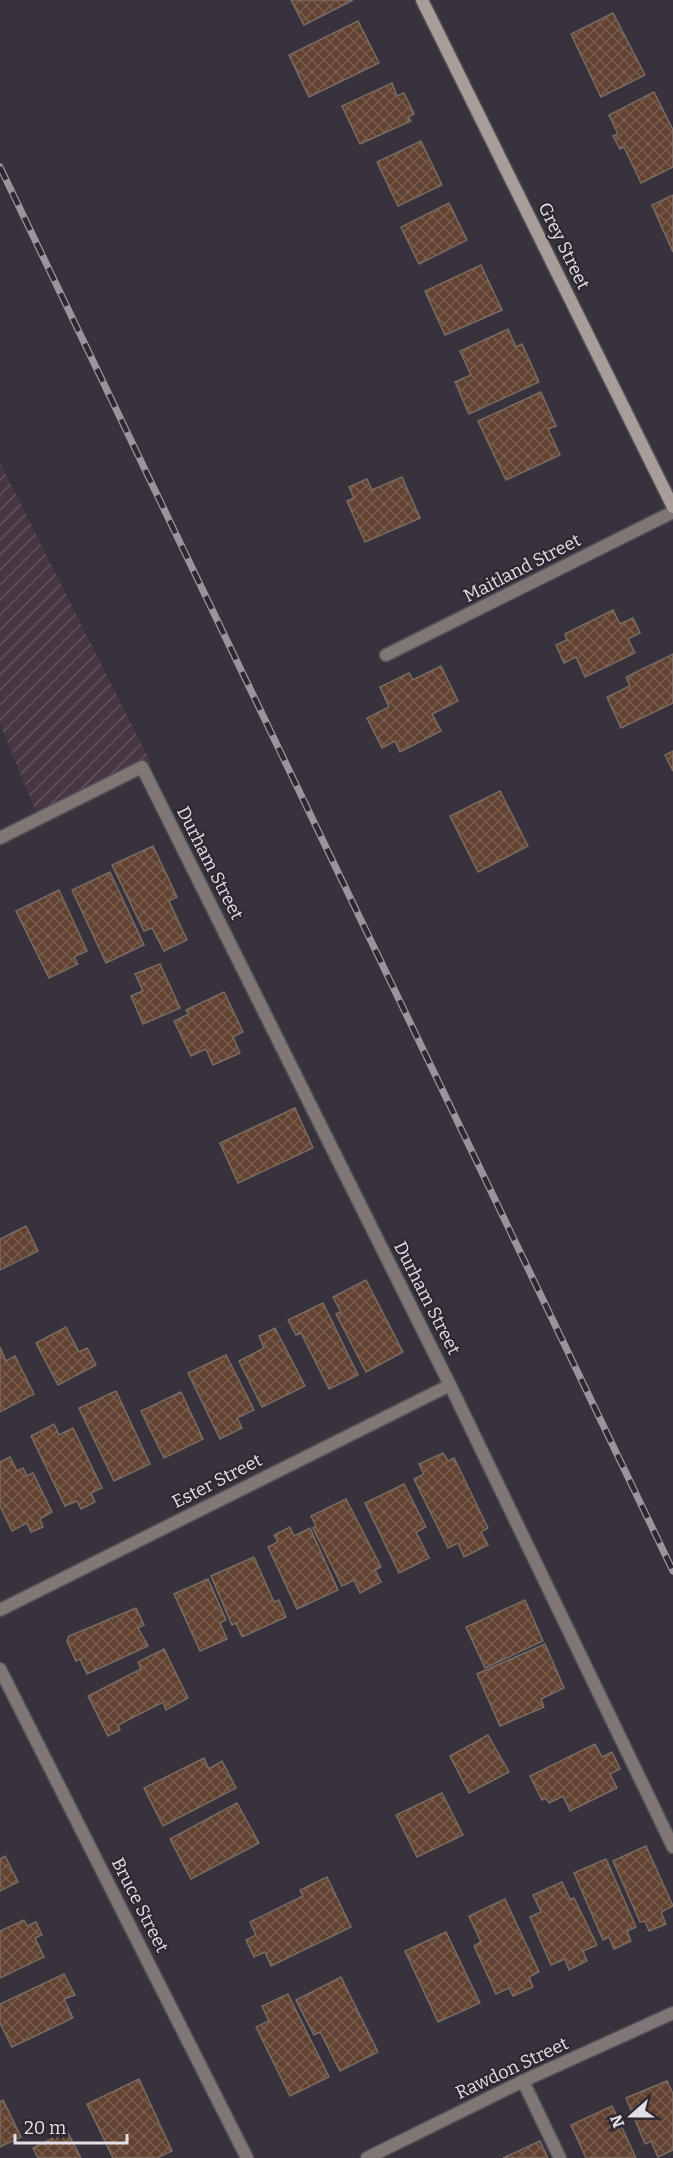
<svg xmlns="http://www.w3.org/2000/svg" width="673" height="2158" font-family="Bitter,serif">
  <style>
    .industrial { fill: url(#industrial-furrows) }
    .building { fill: url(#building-cross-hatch); stroke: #796c65; stroke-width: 1.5 }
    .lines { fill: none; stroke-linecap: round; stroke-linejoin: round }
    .lane-casing { stroke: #534e57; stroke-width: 15 }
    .street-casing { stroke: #534e57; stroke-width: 15 }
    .secondary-casing { stroke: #534e57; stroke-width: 15 }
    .lane { stroke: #7e7775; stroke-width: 12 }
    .street { stroke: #7e7775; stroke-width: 12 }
    .secondary { stroke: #a79d99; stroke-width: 12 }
    .rail-casing { stroke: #9a959d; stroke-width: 7 }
    .rail { stroke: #2e2832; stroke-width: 4.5; stroke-dasharray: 14; stroke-linecap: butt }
    .labels { text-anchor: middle; stroke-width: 4.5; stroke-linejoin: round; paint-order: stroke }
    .street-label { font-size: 18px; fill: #e3dfe5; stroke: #2e2832 }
  </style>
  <defs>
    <pattern id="industrial-furrows" width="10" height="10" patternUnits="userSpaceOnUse" patternTransform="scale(1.5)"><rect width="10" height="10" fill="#473743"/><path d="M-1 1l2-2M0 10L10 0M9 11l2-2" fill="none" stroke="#61545e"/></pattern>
    <pattern id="building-cross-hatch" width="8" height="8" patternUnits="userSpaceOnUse" patternTransform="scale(1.5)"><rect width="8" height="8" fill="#614230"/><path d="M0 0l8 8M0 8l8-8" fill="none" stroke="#785d4e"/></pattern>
  </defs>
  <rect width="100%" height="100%" fill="#38323c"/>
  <!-- industrial -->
  <polygon class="industrial" points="0,463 151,763 132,777 38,817 0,724"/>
  <!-- building -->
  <g class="building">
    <polygon points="291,0 353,0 304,25"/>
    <polygon points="613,13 645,75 601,97 571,34"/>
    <polygon points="358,21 379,63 309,97 289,55"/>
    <polygon points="392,83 397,96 404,93 414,114 408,117 411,121 360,144 342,106"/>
    <polygon points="654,92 673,130 673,167 641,183 624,147 620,149 613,136 618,134 609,115"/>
    <polygon points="421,141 442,185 398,206 377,162"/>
    <polygon points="673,195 673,252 652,205"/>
    <polygon points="449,203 467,240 419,264 401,227"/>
    <polygon points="481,265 502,310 445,335 425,291"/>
    <polygon points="508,329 516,347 522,344 539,382 469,414 455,382 471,375 460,351"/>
    <polygon points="541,392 556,426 548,429 560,455 506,480 478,421"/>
    <polygon points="402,477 420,518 365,542 347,501 354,498 349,487 367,479 372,490"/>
    <polygon points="613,610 620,624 633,618 640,633 628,639 635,653 585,677 576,657 564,663 556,645 567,640 565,634"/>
    <polygon points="673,654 673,703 621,728 607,697 630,686 626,677"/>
    <polygon points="441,666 458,701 432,714 441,731 400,752 395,741 382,748 367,718 389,707 380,687 409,673 413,680"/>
    <polygon points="673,751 673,771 665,755"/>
    <polygon points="500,791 528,846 478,872 450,816"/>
    <polygon points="153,846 177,897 169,901 187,940 164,951 152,928 144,931 112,865"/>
    <polygon points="110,872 144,945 106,963 72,890"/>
    <polygon points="59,890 87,951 74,957 78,964 49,978 16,911"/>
    <polygon points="160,964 180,1008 143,1024 131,996 143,991 135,974"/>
    <polygon points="224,992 243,1032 233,1037 240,1053 213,1065 206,1049 191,1056 174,1021 189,1014 186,1010"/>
    <polygon points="295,1108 313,1148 238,1183 220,1143"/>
    <polygon points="26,1226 38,1251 0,1270 0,1239"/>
    <polygon points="366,1280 403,1352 366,1372 336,1314 341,1312 333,1297"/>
    <polygon points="323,1303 358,1375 329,1389 301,1333 296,1335 288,1320"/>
    <polygon points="66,1327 79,1352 87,1348 96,1365 58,1385 36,1343"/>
    <polygon points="275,1328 305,1386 262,1407 239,1361 264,1348 259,1336"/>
    <polygon points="0,1347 6,1361 15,1356 34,1394 0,1412"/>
    <polygon points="226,1355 254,1410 237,1418 242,1428 220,1439 188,1373"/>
    <polygon points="116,1391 150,1464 114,1481 79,1408"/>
    <polygon points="181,1392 203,1439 164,1458 141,1411"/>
    <polygon points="54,1424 59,1435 73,1428 102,1488 91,1493 95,1502 81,1509 77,1501 65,1506 31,1436"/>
    <polygon points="443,1453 448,1461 454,1458 488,1528 481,1532 488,1545 464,1557 458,1543 448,1548 414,1479 424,1474 419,1464"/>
    <polygon points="10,1457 17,1471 23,1468 27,1476 33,1473 52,1512 40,1519 43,1527 31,1532 27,1523 12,1531 0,1506 0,1462"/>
    <polygon points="404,1484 426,1527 416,1532 429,1558 399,1573 365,1503"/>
    <polygon points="346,1499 381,1567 375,1570 381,1582 360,1593 354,1580 342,1586 313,1528 316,1526 311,1516"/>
    <polygon points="290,1527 294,1536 310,1528 338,1590 297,1609 268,1547 278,1542 274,1535"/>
    <polygon points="254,1557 274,1602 279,1600 286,1617 242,1637 236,1623 232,1625 211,1576"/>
    <polygon points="208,1579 226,1620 220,1623 227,1639 200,1651 174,1594"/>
    <polygon points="525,1600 543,1641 485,1668 466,1627"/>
    <polygon points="136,1608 144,1625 138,1628 148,1646 87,1674 80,1659 76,1661 67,1641 69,1636"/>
    <polygon points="545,1644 564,1688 541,1699 544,1707 500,1726 477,1674"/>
    <polygon points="164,1649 188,1698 166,1710 163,1702 118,1725 120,1730 108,1736 88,1696 141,1669 138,1662"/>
    <polygon points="488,1735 509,1772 469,1793 450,1756"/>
    <polygon points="595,1744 602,1757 612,1752 620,1769 610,1774 617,1788 570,1811 563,1796 549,1803 546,1798 542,1800 530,1776"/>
    <polygon points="204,1758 209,1769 222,1761 236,1788 163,1826 144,1788"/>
    <polygon points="442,1793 463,1835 417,1857 396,1815"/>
    <polygon points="237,1803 259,1843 191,1879 170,1839"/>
    <polygon points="646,1846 673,1906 661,1912 666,1924 649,1931 645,1921 640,1922 613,1861"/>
    <polygon points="5,1856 18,1882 0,1891 0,1859"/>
    <polygon points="606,1859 636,1927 627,1931 631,1941 614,1949 609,1937 603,1940 574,1873"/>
    <polygon points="327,1877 351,1927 271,1966 265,1952 254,1957 246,1940 256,1935 250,1922 303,1896 300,1890"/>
    <polygon points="562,1882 570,1899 574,1898 597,1945 583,1951 587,1961 569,1970 565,1959 551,1965 530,1917 541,1912 533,1895"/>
    <polygon points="505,1899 539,1972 529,1977 533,1987 513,1996 509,1988 496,1994 474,1946 481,1942 469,1916"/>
    <polygon points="24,1920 27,1926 36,1922 42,1935 35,1938 44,1957 0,1978 0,1931"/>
    <polygon points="446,1932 480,2003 438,2022 405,1951"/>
    <polygon points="64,1974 75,1995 64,1999 73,2018 12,2047 0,2023 0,2004"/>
    <polygon points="341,1977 378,2052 340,2071 320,2032 314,2035 296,2000"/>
    <polygon points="288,1994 329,2077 290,2096 256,2027 269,2021 262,2006"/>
    <polygon points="139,2079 172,2151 157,2158 113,2158 87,2104"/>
    <polygon points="667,2081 673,2094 673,2150 658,2157 651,2141 645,2144 626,2098"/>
    <polygon points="3,2100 21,2137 0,2147 0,2102"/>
    <polygon points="612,2106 636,2158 586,2158 571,2125"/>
    <polygon points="67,2131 81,2158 38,2158 33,2148"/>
    <polygon points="540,2141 548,2158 503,2158"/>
  </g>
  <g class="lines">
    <defs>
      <polyline id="lane" points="523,2081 560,2158"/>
      <g id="street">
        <polyline points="386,655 673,512"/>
        <polyline points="0,838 142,767 450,1385 673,1847"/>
        <polyline points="0,1610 450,1385"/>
        <polyline points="0,1669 247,2158"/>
        <polyline points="367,2158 523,2081 673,2013"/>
      </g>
      <polyline id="secondary" points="422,0 673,507"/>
    </defs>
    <!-- lane casing -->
    <use href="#lane" class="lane-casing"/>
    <!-- street casing -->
    <use href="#street" class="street-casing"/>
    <!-- secondary casing -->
    <use href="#secondary" class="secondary-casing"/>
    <!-- lane -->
    <use href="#lane" class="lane"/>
    <!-- street -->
    <use href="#street" class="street"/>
    <!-- secondary -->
    <use href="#secondary" class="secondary"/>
    <defs>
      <polyline id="rail" points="0,167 673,1571"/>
    </defs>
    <!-- rail casing -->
    <use href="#rail" class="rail-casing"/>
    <!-- rail -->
    <use href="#rail" class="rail"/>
  </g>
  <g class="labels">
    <!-- street labels -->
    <g class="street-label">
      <text transform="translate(564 246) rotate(64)" y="6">Grey Street</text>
      <text transform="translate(522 568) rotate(-27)" y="6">Maitland Street</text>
      <text transform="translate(210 863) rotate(63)" y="6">Durham Street</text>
      <text transform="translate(427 1298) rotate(63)" y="6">Durham Street</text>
      <text transform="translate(217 1481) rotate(-27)" y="6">Ester Street</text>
      <text transform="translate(140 1905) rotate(63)" y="6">Bruce Street</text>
      <text transform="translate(512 2068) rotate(-25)" y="6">Rawdon Street</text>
    </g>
  </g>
  <!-- north arrow -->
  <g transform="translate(631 2116) rotate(249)" stroke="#2e2832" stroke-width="4.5" paint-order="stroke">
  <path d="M0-4.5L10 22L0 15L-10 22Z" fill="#e3dfe5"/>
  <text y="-9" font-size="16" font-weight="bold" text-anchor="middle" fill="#e3dfe5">N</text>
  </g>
  <!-- scale -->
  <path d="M15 2134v9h112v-9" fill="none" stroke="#e3dfe5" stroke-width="3"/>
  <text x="24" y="2134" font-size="18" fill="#e3dfe5" stroke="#2e2832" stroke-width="4.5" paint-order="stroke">20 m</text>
</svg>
